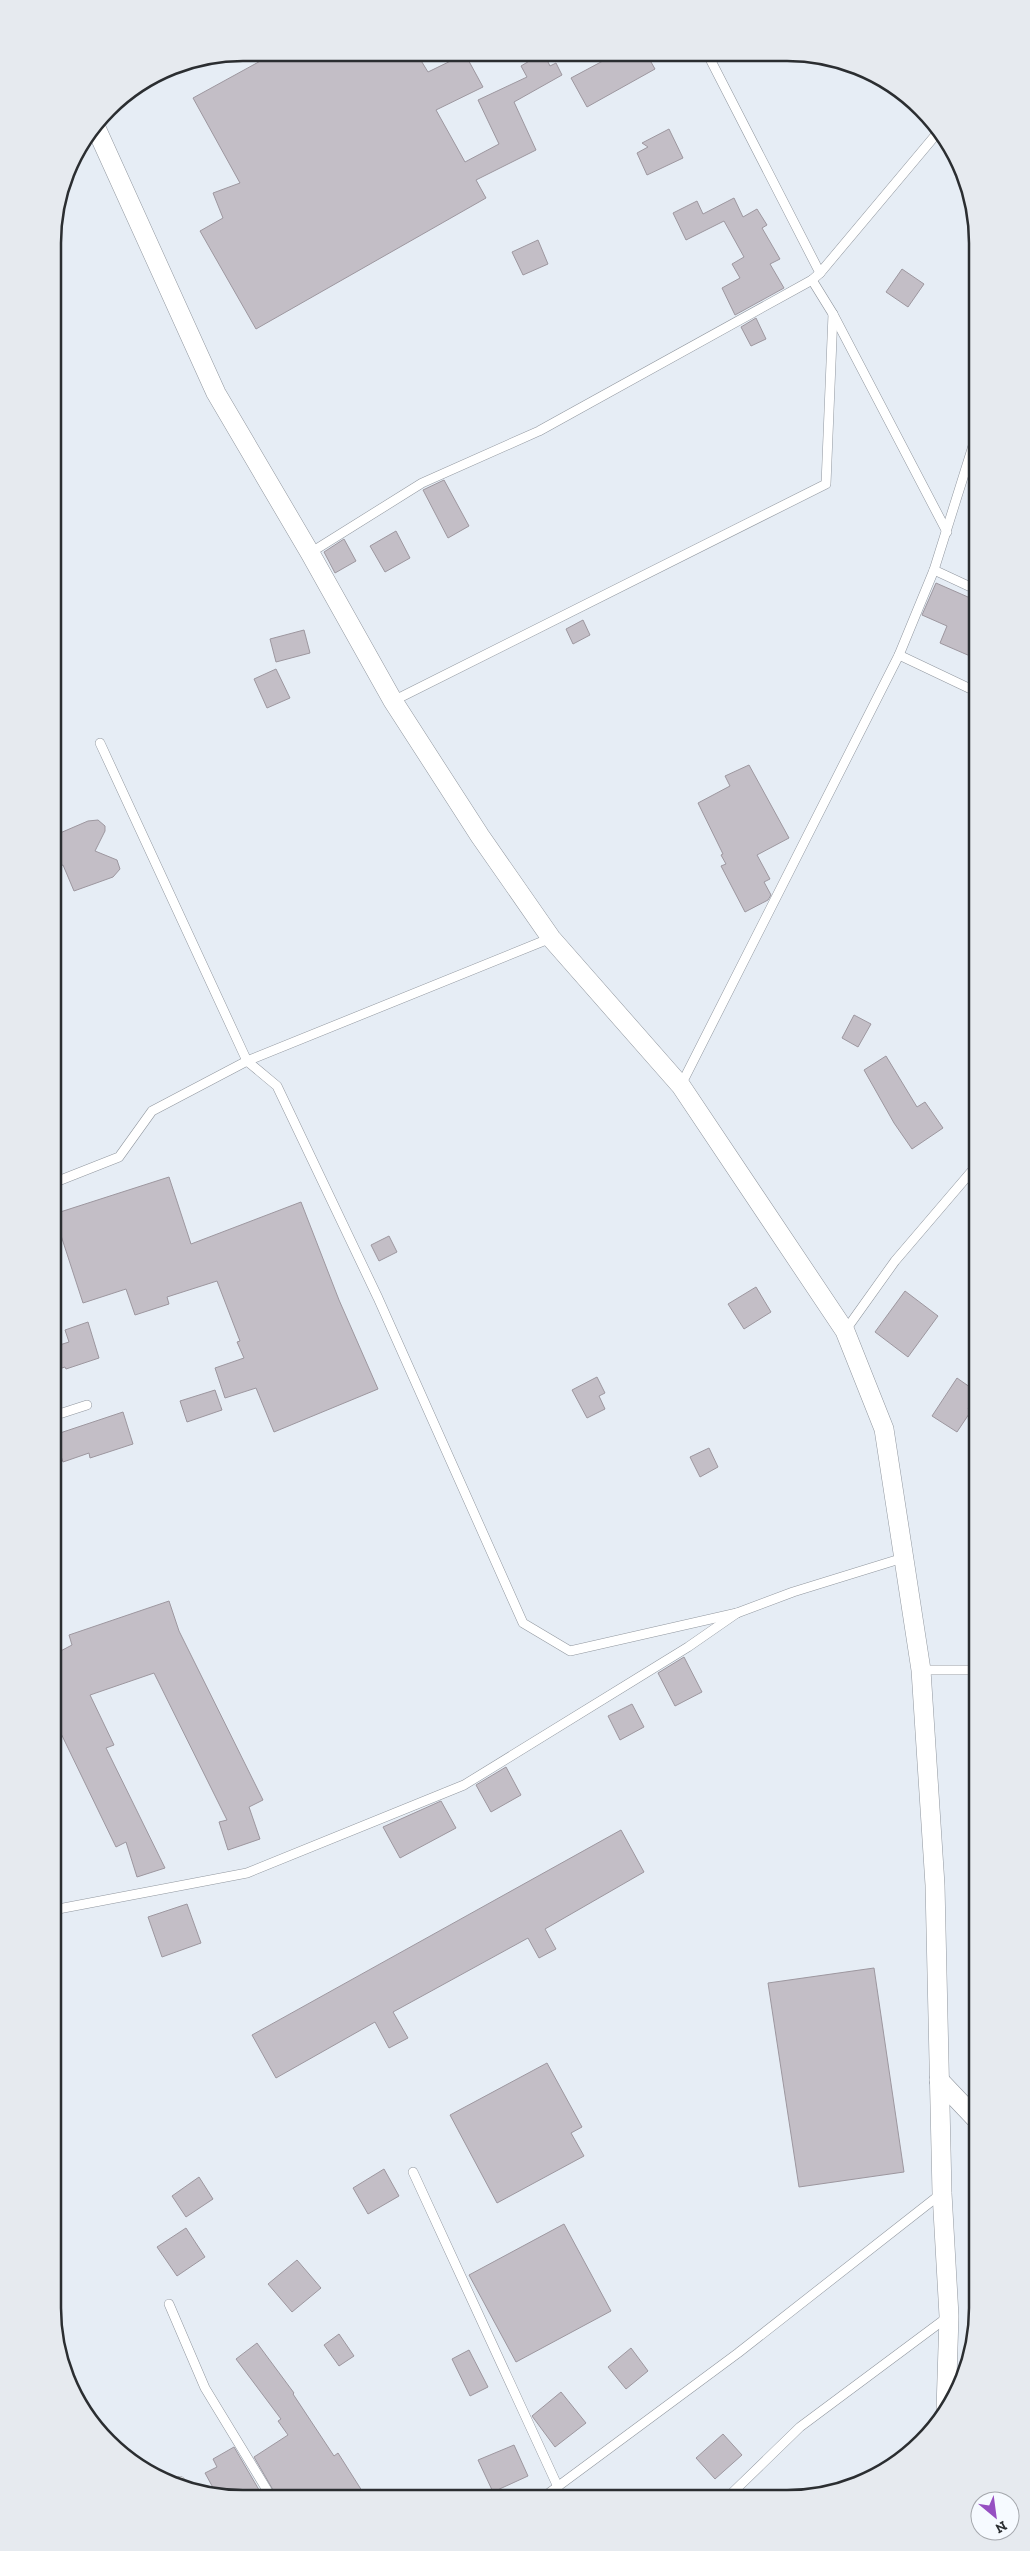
<svg xmlns="http://www.w3.org/2000/svg" width="1030" height="2551" font-family="'Zilla Slab',serif">
  <style>
    .building { fill: #c3bec6; stroke: #9d979f }
    .lines { fill: none; stroke-linecap: round; stroke-linejoin: round }
    .service-casing { stroke: #91979f; stroke-width: 10 }
    .minor-casing { stroke: #91979f; stroke-width: 20 }
    .service { stroke: #fff; stroke-width: 9 }
    .minor { stroke: #fff; stroke-width: 19 }
    .rim { fill: none; stroke: #2b2e31; stroke-width: 2.5 }
  </style>
  <rect width="100%" height="100%" fill="#e6edf5"/>
  <!-- building -->
  <g class="building">
    <polygon points="275,53 417,54 428,72 465,54 483,87 436,110 465,162 499,144 478,100 527,77 521,66 541,54 544,54 550,66 556,63 562,75 514,102 536,150 476,180 486,198 256,329 200,231 223,218 213,193 240,183 193,98"/>
    <polygon points="614,55 647,55 655,69 587,107 571,78"/>
    <polygon points="669,129 683,158 647,175 637,153 648,147 642,143"/>
    <polygon points="734,198 743,217 757,209 767,225 762,228 780,259 770,264 784,288 735,315 722,288 740,278 732,264 744,257 724,221 686,240 673,213 697,201 703,214"/>
    <polygon points="538,240 548,264 523,275 512,252"/>
    <polygon points="902,269 924,284 908,307 886,292"/>
    <polygon points="756,318 766,339 751,346 741,327"/>
    <polygon points="444,480 469,526 448,538 423,490"/>
    <polygon points="396,531 410,558 385,572 370,546"/>
    <polygon points="344,539 356,561 335,573 324,552"/>
    <polygon points="936,583 977,601 977,659 940,643 947,626 922,615"/>
    <polygon points="583,620 590,635 573,644 566,629"/>
    <polygon points="304,630 310,653 276,662 270,639"/>
    <polygon points="276,669 290,698 267,708 254,679"/>
    <polygon points="749,765 789,838 757,855 770,879 764,882 771,895 768,900 745,912 721,866 726,864 721,855 723,854 698,803 730,786 725,776"/>
    <polygon points="98,820 105,826 105,831 95,851 117,860 120,869 113,877 74,891 63,865 53,868 53,836 88,821"/>
    <polygon points="854,1015 871,1024 858,1047 842,1038"/>
    <polygon points="886,1056 917,1107 925,1102 943,1128 912,1149 894,1123 864,1070"/>
    <polygon points="169,1177 191,1244 301,1202 339,1300 378,1389 274,1432 256,1388 225,1398 215,1368 244,1358 237,1342 240,1341 217,1281 167,1297 169,1304 135,1315 126,1289 83,1303 54,1214"/>
    <polygon points="389,1236 397,1252 379,1261 371,1245"/>
    <polygon points="756,1287 771,1312 744,1329 728,1304"/>
    <polygon points="905,1291 938,1316 908,1357 875,1332"/>
    <polygon points="88,1322 99,1358 66,1369 65,1367 53,1371 53,1347 69,1342 65,1330"/>
    <polygon points="597,1377 605,1393 599,1396 605,1409 587,1418 572,1390"/>
    <polygon points="957,1378 977,1392 968,1409 971,1411 957,1432 932,1416"/>
    <polygon points="215,1390 222,1410 187,1422 180,1401"/>
    <polygon points="123,1412 133,1444 90,1458 89,1453 63,1462 54,1435"/>
    <polygon points="709,1448 718,1467 700,1477 690,1457"/>
    <polygon points="169,1601 179,1631 263,1800 249,1807 260,1839 228,1850 219,1822 227,1820 154,1673 90,1695 114,1745 106,1748 165,1868 137,1877 126,1842 116,1847 53,1717 53,1655 72,1645 69,1635"/>
    <polygon points="684,1657 702,1692 675,1706 658,1673"/>
    <polygon points="632,1704 644,1727 620,1740 608,1716"/>
    <polygon points="506,1767 521,1795 491,1812 476,1785"/>
    <polygon points="441,1801 456,1828 400,1858 383,1827"/>
    <polygon points="621,1830 644,1872 545,1929 556,1949 539,1958 528,1938 393,2012 408,2038 389,2048 375,2022 276,2078 252,2035"/>
    <polygon points="187,1904 201,1943 162,1957 148,1917"/>
    <polygon points="874,1968 904,2172 799,2187 768,1983"/>
    <polygon points="547,2063 582,2127 571,2133 584,2156 497,2203 450,2115"/>
    <polygon points="384,2169 399,2196 368,2214 353,2188"/>
    <polygon points="199,2177 213,2199 186,2217 172,2196"/>
    <polygon points="564,2224 611,2311 516,2362 469,2275"/>
    <polygon points="186,2228 205,2257 177,2276 157,2247"/>
    <polygon points="297,2260 321,2288 292,2312 268,2284"/>
    <polygon points="339,2334 354,2356 339,2366 324,2345"/>
    <polygon points="257,2343 294,2393 293,2394 334,2456 338,2453 364,2494 276,2495 254,2457 288,2435 278,2421 281,2419 236,2359"/>
    <polygon points="631,2348 648,2371 626,2389 608,2367"/>
    <polygon points="469,2350 488,2387 470,2396 452,2359"/>
    <polygon points="561,2392 586,2423 555,2447 532,2416"/>
    <polygon points="723,2434 742,2455 715,2479 696,2458"/>
    <polygon points="514,2445 528,2476 493,2492 478,2460"/>
    <polygon points="234,2447 262,2495 217,2495 205,2473 217,2467 213,2459"/>
  </g>
  <g class="lines">
    <defs>
      <g id="service">
        <polyline points="708,55 820,273 812,280 833,314 947,532"/>
        <polyline points="820,273 939,131"/>
        <polyline points="310,553 422,483 539,431 812,280"/>
        <polyline points="934,570 977,590"/>
        <polyline points="899,655 977,692"/>
        <polyline points="393,701 826,484 833,314"/>
        <polyline points="100,743 247,1061 277,1086 378,1298 523,1623 570,1651 737,1613"/>
        <polyline points="681,1085 899,655 934,570 977,433"/>
        <polyline points="53,1183 119,1157 152,1111 247,1061 551,938"/>
        <polyline points="845,1331 895,1261 977,1165"/>
        <polyline points="53,1416 87,1405"/>
        <polyline points="921,1670 977,1670"/>
        <polyline points="53,1910 247,1873 464,1785 688,1647 737,1613 793,1592 903,1558"/>
        <polyline points="413,2172 558,2487"/>
        <polyline points="169,2304 205,2388 270,2495"/>
        <polyline points="180,2481 183,2487"/>
        <polyline points="549,2493 738,2353 942,2193"/>
        <polyline points="732,2493 800,2427 949,2316"/>
      </g>
      <g id="minor">
        <polyline points="96,128 216,393 310,553 393,701 480,836 551,938 681,1086 845,1331 884,1429 921,1670 935,1885 942,2193 949,2316 946,2409"/>
        <polyline points="939,2080 977,2120"/>
      </g>
    </defs>
    <!-- service casing -->
    <use href="#service" class="service-casing"/>
    <!-- minor casing -->
    <use href="#minor" class="minor-casing"/>
    <!-- service -->
    <use href="#service" class="service"/>
    <!-- minor -->
    <use href="#minor" class="minor"/>
  </g>
  <!-- crop -->
  <path d="M0 0H1030V2551H0ZM243 61H787A182 182 0 0 1 969 243V2308A182 182 0 0 1 787 2490H243A182 182 0 0 1 61 2308V243A182 182 0 0 1 243 61Z" fill="#e6eaef" fill-rule="evenodd"/>
  <path class="rim" d="M243 61H787A182 182 0 0 1 969 243V2308A182 182 0 0 1 787 2490H243A182 182 0 0 1 61 2308V243A182 182 0 0 1 243 61Z"/>
  <!-- north arrow -->
  <g transform="translate(995 2516) rotate(151)"><circle r="24" fill="#f6faff" stroke="#a5a8ad"/>
  <path d="M0-4L9 19L0 12L-9 19Z" fill="#964fc2"/>
  <text y="-8" font-size="14" font-weight="bold" text-anchor="middle" fill="#2b2e31">N</text>
  </g>
</svg>
